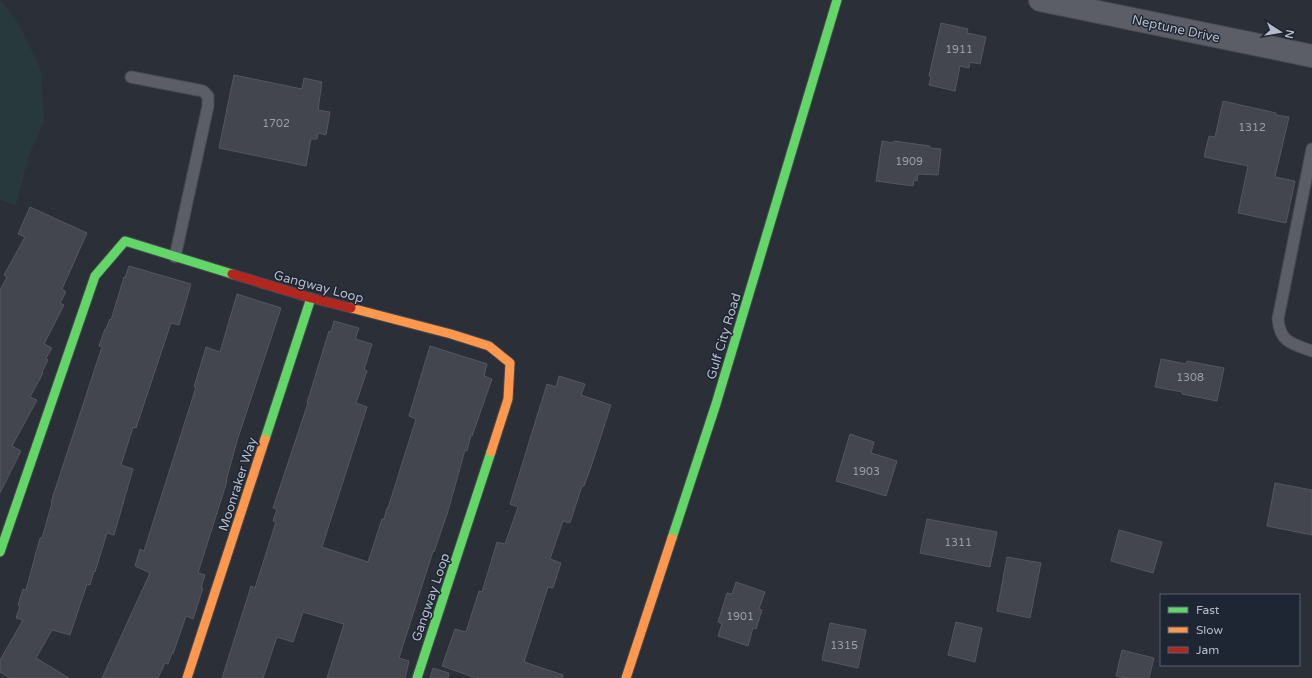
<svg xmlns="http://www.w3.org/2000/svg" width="1312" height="678" font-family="'Varela Round',sans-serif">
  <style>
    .green { fill: #28393e }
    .building { fill: #43464e; stroke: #53575f }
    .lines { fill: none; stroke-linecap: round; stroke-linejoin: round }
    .lane-casing { stroke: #474a51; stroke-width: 13 }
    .street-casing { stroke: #474a51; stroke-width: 24 }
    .fast-casing { stroke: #474a51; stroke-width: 11 }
    .slow-casing { stroke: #474a51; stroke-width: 11 }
    .jam-casing { stroke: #474a51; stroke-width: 11 }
    .lane { stroke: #5b5e66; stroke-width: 11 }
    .street { stroke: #5b5e66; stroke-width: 22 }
    .fast { stroke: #63d668; stroke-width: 9 }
    .slow { stroke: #ff974d; stroke-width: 9 }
    .jam { stroke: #b3261e; stroke-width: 9 }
    .labels { text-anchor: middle; stroke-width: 3; stroke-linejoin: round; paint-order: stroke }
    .number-label { font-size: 11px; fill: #999eaa }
    .street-label { font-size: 13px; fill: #b6bbc9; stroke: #1e2533 }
  </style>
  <rect width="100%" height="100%" fill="#2b2f38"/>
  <!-- green -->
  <polygon class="green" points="0,0 18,23 41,70 44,121 29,155 16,205 0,200"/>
  <!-- building -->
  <g class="building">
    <polygon points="941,23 968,29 967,33 986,37 980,64 970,62 969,68 960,66 955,91 929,85 931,77 929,76"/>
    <polygon points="234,75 302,89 304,78 322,82 318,110 330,112 326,135 318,133 317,139 311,139 306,166 219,148"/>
    <polygon points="1223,101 1276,113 1276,115 1289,117 1275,177 1295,181 1286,223 1238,213 1248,166 1204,157 1209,136 1215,137"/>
    <polygon points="882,141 893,143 894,141 930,146 930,148 941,149 938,175 918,174 917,181 914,180 913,186 876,181"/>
    <polygon points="30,207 87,233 62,289 66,292 60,303 64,305 44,344 52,348 46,358 48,360 42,372 43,373 30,397 37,400 12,446 21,451 0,493 0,290 7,277 4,275 25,237 18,234"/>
    <polygon points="129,266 191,284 179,325 171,323 136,428 133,427 121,465 133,469 114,535 107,533 95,572 94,571 90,585 87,584 70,635 52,630 36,658 69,678 10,678 0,672 0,660 23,620 16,618 20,606 18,605 23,589 26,590 40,538 42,538 52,503 51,502 102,347 99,346 105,329 106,329 110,319 111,320 124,277 125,278"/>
    <polygon points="237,294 281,308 237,441 226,481 227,481 198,573 205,575 201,588 203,588 193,619 186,616 173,654 172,653 168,664 165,663 158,678 102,678 150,573 135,566 140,549 144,551 196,387 194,387 206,347 220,352"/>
    <polygon points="334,321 359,328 355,339 372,344 364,370 367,371 356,403 367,407 322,547 368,562 382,519 384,519 387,508 388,508 416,419 409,416 430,346 487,364 484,376 492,379 472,436 471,435 467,451 465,450 448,511 434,552 433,551 399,658 409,661 405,678 327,678 344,624 303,612 293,642 277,637 263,678 222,678 248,596 251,586 255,588 276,522 273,521 277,509 273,508 308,403 307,403 329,331 331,332"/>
    <polygon points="1161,359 1186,364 1187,361 1224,368 1217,401 1182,394 1182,392 1155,387"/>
    <polygon points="559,376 585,384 581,395 611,405 591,467 584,486 582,486 570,523 563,521 550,559 561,563 553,588 548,587 524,662 563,675 562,678 476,678 442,666 455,629 466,632 479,591 482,592 497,542 505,544 518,507 510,504 547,384 556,387"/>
    <polygon points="850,434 874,442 871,453 897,461 886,496 836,481"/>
    <polygon points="1275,483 1312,490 1312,535 1267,526"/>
    <polygon points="927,519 997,532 990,567 920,553"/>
    <polygon points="1119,530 1162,542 1153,573 1111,561"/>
    <polygon points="1007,557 1041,563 1030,618 997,611"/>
    <polygon points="736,582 765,592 759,609 762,610 756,629 753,628 748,646 718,636 722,624 718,622 727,593 732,594"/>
    <polygon points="956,622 982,628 975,662 948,655"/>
    <polygon points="830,623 866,630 858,668 822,660"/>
    <polygon points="1122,650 1154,658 1149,678 1126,678 1116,676"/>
    <polygon points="433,668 449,673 448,678 430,678"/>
  </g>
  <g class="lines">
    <defs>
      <g id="lane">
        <polyline points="131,77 203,91 208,96 208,106 175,257"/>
        <path d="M1312,149l-34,170c2,24 15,25 34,32"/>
      </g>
      <polyline id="street" points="1040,0 1312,56"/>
      <g id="fast">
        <polyline points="265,439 311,298"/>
        <polyline points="672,538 716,404 837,0"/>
        <polyline points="0,552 95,276 125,241 232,274"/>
        <polyline points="417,678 491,452"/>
      </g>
      <g id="slow">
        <polyline points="351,308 451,334 489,346 510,363 508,399 491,452"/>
        <polyline points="187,678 265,439"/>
        <polyline points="626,678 672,538"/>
      </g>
      <polyline id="jam" points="232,274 311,298 351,308"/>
    </defs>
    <!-- lane casing -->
    <use href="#lane" class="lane-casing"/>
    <!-- street casing -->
    <use href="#street" class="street-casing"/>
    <!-- fast casing -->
    <use href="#fast" class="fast-casing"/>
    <!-- slow casing -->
    <use href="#slow" class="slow-casing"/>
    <!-- jam casing -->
    <use href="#jam" class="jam-casing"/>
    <!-- lane -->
    <use href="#lane" class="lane"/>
    <!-- street -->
    <use href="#street" class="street"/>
    <!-- fast -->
    <use href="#fast" class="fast"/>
    <!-- slow -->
    <use href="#slow" class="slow"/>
    <!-- jam -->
    <use href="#jam" class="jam"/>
  </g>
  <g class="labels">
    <!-- number labels -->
    <g class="number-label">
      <text x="959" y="53">1911</text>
      <text x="276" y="127">1702</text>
      <text x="1252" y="131">1312</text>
      <text x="909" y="165">1909</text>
      <text x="1190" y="381">1308</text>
      <text x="866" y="475">1903</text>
      <text x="958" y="546">1311</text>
      <text x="740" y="620">1901</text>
      <text x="844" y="649">1315</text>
    </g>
    <!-- street labels -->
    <g class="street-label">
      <text transform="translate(1176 28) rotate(12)" y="5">Neptune Drive</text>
      <text transform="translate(319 286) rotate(15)" y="5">Gangway Loop</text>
      <text transform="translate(723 336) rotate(-73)" y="5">Gulf City Road</text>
      <text transform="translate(237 484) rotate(-72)" y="5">Moonraker Way</text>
      <text transform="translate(430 597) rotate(-71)" y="5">Gangway Loop</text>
    </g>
  </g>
  <!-- legend -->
  <rect x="1160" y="594" width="140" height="72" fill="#1e2533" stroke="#5b616f"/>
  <rect x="1168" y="607" width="20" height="6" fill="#63d668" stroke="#5b616f"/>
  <text x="1196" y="614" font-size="12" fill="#b6bbc9">Fast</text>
  <rect x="1168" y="627" width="20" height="6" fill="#ff974d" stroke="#5b616f"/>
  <text x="1196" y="634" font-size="12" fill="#b6bbc9">Slow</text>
  <rect x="1168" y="647" width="20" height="6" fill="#b3261e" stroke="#5b616f"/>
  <text x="1196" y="654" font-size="12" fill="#b6bbc9">Jam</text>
  <!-- north arrow -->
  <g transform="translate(1280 32) rotate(102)" stroke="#1e2533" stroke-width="3" paint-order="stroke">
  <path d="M0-3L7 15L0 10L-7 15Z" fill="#b6bbc9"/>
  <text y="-6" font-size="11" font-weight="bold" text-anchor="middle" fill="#b6bbc9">N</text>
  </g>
</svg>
